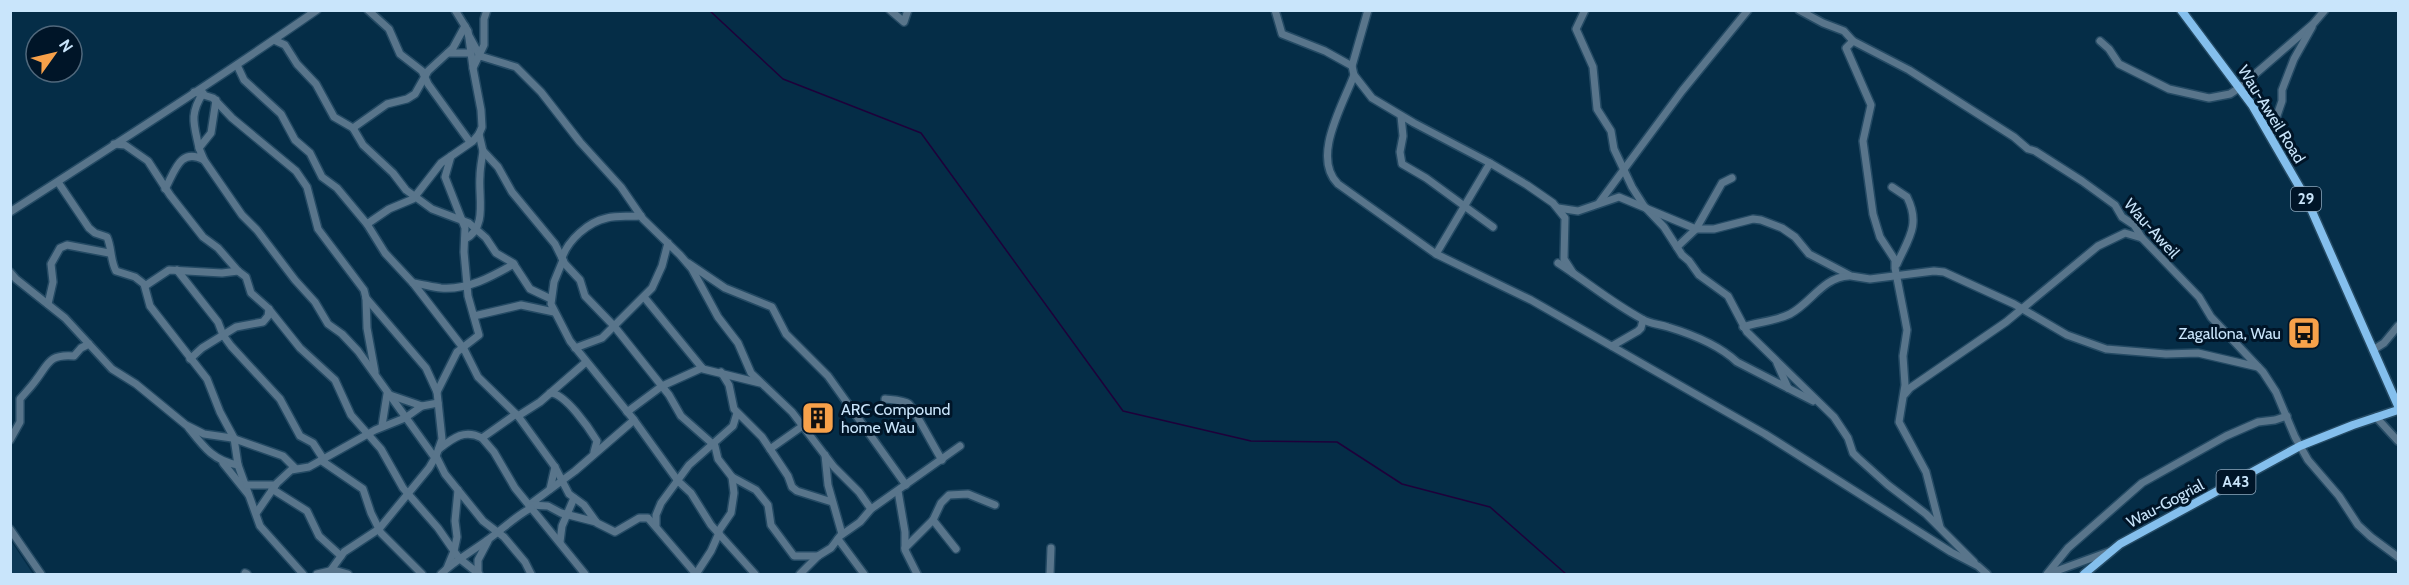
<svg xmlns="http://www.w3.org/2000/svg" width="2409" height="585" font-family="Cabin,sans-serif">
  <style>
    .built { fill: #0e3a57 }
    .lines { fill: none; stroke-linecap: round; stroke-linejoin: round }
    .stream { stroke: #1e003a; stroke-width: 1.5 }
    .minor-casing { stroke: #244a64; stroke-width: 10 }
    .major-casing { stroke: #244a64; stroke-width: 11 }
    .minor { stroke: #59758b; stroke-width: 7 }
    .major { stroke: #84bfed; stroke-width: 8 }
    .labels { text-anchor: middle; stroke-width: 6; stroke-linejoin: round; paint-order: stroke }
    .shield { fill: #001528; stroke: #8da7bc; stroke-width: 1.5 }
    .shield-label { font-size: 15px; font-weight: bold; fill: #c9e5fb }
    .street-label { font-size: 16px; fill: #c9e5fb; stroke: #001528 }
    .poi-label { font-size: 16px; fill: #c9e5fb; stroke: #001528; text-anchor: end }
  </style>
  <rect width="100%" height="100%" fill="#052d47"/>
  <!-- built -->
  <polygon class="built" points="10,541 11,541 33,574 11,574"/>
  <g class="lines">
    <!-- stream -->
    <polyline class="stream" points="709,10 783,79 921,133 1123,411 1251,441 1337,442 1402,484 1490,507 1566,574"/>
    <defs>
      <g id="minor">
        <polyline points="368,10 389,29 400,54 422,71 428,84 470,142"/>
        <polyline points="455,10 468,31 473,68"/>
        <polyline points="890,10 904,22 908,10"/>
        <polyline points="1275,10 1282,34 1325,51 1352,66"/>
        <path d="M1368,10l-16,56 2,9c-11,30 -43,82 -16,109l98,70 95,46 234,134 186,118 27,14 9,8"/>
        <polyline points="1585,10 1576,29 1593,67 1597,109 1611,131 1614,149 1632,187 1644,206 1664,227 1682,255 1689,261 1699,275 1728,296 1747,332 1834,417 1848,438 1853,453 1858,458 1888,485 1926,514 1974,562"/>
        <polyline points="1799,10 1823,23 1844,31 1853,41 1909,70 2014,137 2028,149 2035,151 2082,181 2115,205 2122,217 2134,225 2142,238 2199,297 2211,317 2263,372 2276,392 2295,437 2308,460 2339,496 2358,525 2371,537 2398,557"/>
        <polyline points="468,34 480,56 516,67 541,92 580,142 621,187 643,219 680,255 692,269 718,317 738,343 751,373 792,412 834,467 859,492 871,509"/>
        <polyline points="274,40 285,45 297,64 316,84 334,117 353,128 387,104 407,99 415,94 428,71 453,48 465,26"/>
        <polyline points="1853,41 1846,48 1871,105 1863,141 1873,214 1880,237 1895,260 1895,268 1904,314 1907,330 1903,356 1905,385 1899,422 1926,472 1940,527"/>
        <polyline points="2100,41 2109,49 2119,64 2169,89 2209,98 2230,94 2239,88 2313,24 2325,10"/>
        <polyline points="448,53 469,53"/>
        <polyline points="237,65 244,80 281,114 295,140 310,153 322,177 337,188 367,224 385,253 413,283 464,349 478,377 518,416 555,467 569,494 584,505 597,523 615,532 639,518 648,518 696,574"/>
        <polyline points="1354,75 1372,98 1414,123 1490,163 1527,185 1553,203 1565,218 1564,259 1573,273"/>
        <polyline points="194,92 213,98 232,118 296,171 307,187 318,229 364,290 366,298 367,328 375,372"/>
        <polyline points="1401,116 1403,136 1400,152 1402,164 1426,178 1493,227"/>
        <polyline points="353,128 363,145 393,173 406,190 432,209 469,223 486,238 496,253 513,263 530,289 551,299"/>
        <polyline points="479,134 483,151 498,167 512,192 555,244 565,264 580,280 585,296 614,326 669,395 681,416 715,446 718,459 732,477 734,493 731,513 718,532"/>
        <polyline points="2270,136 2282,101 2282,90 2294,59 2312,27"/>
        <polyline points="114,144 125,145 148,161 170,195 203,237 218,248 238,271 246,277 251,293 268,308 300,348 335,380 351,415 381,449 403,488 438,528 454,551 447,568"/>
        <path d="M199,148c-5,-24 -10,-33 4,-55"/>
        <polyline points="204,160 242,215 257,230 295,280 315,302 328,324 342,334 358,351 435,458"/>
        <path d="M58,182l31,46 6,5 12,4c5,11 3,23 9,34l19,6 9,7 6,22 57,73 13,33 14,26 4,27 22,61 43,48"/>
        <path d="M1892,187l15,10c14,28 1,42 -10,67"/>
        <path d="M165,189c10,-18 15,-42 39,-29l-5,-12 12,-15 5,-33"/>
        <polyline points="1599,203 1682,91 1748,10"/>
        <polyline points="1558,208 1578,211 1619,197 1696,229 1714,229 1753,219 1761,220 1782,228 1795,237 1809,254 1851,276 1870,279 1934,271 1944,272 2014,304 2067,335 2106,349 2166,354 2198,353 2258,367"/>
        <path d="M10,212c103,-66 206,-132 307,-202"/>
        <polyline points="367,224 389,209 413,199 441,163 473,141 479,134 482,127 481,110 473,68 484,45 484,19 487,10"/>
        <path d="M465,239c23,-11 13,-43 15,-63 0,-8 2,-17 3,-25"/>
        <polyline points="1677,247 1696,229 1722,183 1732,178"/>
        <polyline points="1436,254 1490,163"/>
        <path d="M562,258c6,-18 26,-36 45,-40 11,-3 22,-1 34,-2"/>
        <polyline points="563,260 554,282 551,304 570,341 634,420 678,481 691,493 711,525 755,574"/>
        <polyline points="688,263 725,288 772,307 786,334 828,376 906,485"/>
        <path d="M1558,263c28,18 54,40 84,56 8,5 17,5 26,8 23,7 51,18 69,35l76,39"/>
        <polyline points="177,270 218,322 223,335 231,346 280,399 300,436 313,443 324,460"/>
        <polyline points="10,272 16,279 65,318 112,369 136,384 186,425 204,434 232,438 283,456 295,468"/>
        <path d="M413,283c9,1 19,4 28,5 27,2 50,-11 73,-24"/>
        <polyline points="145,286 169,270 222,273 238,271"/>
        <polyline points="644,297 703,369 760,383"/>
        <polyline points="48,304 53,282 51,264 60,248 67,245 109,253"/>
        <polyline points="474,316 521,305 554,312"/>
        <path d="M1743,327c15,-5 33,-6 47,-13 21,-11 33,-37 59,-38"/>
        <polyline points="1612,346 1638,331 1641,328 1643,320"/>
        <polyline points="575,348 602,338 652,288 662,266 668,243"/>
        <polyline points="2373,350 2384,343 2398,326"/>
        <polyline points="190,359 202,348 236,327 263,322 268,316 269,309"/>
        <polyline points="1777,363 1788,388"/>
        <polyline points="721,372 729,385 734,409 762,437 788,476 792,487 797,491 832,502"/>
        <polyline points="437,392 457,352 479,335 468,296 464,252 465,228 445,177 451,156"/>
        <path d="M550,393c15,0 39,35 47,48l-3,11"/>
        <polyline points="1905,394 1910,388 2006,322 2098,246 2125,233 2142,238"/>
        <path d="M885,399c8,1 18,1 24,5 4,3 27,47 33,56"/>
        <polyline points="627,412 662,386 702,368"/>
        <polyline points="518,416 540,402 586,362"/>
        <polyline points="2376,417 2398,441"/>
        <polyline points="382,426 387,394 422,406"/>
        <path d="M188,427c15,19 25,34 50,38"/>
        <polyline points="482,438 494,452 515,488 585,574"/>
        <path d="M10,440l10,-18v-23c5,-6 11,-12 16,-19 13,-17 13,-26 38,-24l7,-8 8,-4"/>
        <path d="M439,449c15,-12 26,-20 43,-11l34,-24"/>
        <polyline points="770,449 804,425"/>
        <polyline points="825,455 828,485 842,534"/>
        <polyline points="436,456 445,474 483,521 504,537 525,562 531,574"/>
        <polyline points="322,461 363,489 371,513 381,533 422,574"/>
        <polyline points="223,463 248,494"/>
        <polyline points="732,477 756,490 768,505 771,525 794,556 818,556"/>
        <polyline points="247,485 275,485"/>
        <polyline points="272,489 307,511 319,536 341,556"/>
        <polyline points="550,489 555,467"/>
        <polyline points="458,490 455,521 457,537 454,551 460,559 479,574"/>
        <polyline points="898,491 905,532 905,550 917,574"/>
        <polyline points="529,505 575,471 634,420"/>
        <polyline points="529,505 548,506 561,513 596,522"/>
        <polyline points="257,512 277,483 291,470 309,467 375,430 405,418 422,406 438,403"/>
        <polyline points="933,520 956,549"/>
        <polyline points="656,525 656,515 661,503 689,465 733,426 737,413"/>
        <polyline points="10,529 41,574"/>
        <polyline points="838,539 864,574"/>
        <polyline points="560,542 562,526 574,498"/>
        <polyline points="905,548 933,520 941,503 949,495 968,494 995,505"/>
        <polyline points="331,570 344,552 379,529 429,468 436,456 442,439 437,392 426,368 366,298"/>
        <polyline points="478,572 478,560 488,541"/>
        <polyline points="245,573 247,574"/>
        <polyline points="317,574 334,570 348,574"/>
        <path d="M441,574c13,-13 30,-22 45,-33 16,-11 28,-24 45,-33"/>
        <polyline points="696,574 711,551 719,533"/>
        <polyline points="800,574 818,556 831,548 840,536 860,522 871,509 960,446"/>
        <polyline points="1050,574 1051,548"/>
        <polyline points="2047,574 2068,548 2142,483 2226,436 2258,422 2275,420 2287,416"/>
        <polyline points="2048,574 2111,551"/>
      </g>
      <g id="major">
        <polyline points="2181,10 2252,105 2307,200 2398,406"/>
        <polyline points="2084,574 2120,544 2300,446 2353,425 2398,410"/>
      </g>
    </defs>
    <!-- minor casing -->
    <use href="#minor" class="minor-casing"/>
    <!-- major casing -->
    <use href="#major" class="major-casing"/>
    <!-- minor -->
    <use href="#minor" class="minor"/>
    <!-- major -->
    <use href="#major" class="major"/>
  </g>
  <!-- icons -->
  <defs>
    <symbol id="bus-square" viewBox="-11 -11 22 22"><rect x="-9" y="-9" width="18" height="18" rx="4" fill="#f7a14a" stroke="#001528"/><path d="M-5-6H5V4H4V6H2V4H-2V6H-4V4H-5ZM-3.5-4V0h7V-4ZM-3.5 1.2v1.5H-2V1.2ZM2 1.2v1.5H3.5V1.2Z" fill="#111"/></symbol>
    <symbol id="building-square" viewBox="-11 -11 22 22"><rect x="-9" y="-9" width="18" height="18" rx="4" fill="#f7a14a" stroke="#001528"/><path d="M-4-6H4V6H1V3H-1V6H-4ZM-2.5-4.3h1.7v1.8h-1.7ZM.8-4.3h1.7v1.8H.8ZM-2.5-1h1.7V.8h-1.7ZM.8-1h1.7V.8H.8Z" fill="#111"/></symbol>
  </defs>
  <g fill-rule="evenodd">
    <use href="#bus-square" x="2285" y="314" width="38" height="38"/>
    <use href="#building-square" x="799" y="399" width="38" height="38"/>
  </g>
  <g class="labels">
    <!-- shield labels -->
    <g class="shield">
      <rect x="2291" y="187" width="30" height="24" rx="4.5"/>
      <rect x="2216.5" y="470" width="39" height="24" rx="4.5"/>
    </g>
    <g class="shield-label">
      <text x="2306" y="204">29</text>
      <text x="2236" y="487">A43</text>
    </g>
    <!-- street labels -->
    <g class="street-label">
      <text transform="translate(2272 114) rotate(58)" y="6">Wau-Aweil Road</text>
      <text transform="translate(2152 228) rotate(48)" y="6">Wau-Aweil</text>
      <text transform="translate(2165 503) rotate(-28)" y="6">Wau-Gogrial</text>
    </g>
    <!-- poi labels -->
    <g class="poi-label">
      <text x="2281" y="339">Zagallona, Wau</text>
      <text x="841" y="415" text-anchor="start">ARC Compound<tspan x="841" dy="18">home Wau</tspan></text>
    </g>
  </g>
  <!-- border -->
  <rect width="2409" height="585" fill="none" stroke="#c9e5fb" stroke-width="24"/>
  <!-- north arrow -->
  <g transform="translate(54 54) rotate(56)"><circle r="28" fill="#001528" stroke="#50687c" stroke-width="1.5"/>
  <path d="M0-4.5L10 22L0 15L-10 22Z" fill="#f7a14a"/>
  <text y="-9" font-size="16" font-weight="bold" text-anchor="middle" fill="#c9e5fb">N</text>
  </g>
</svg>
